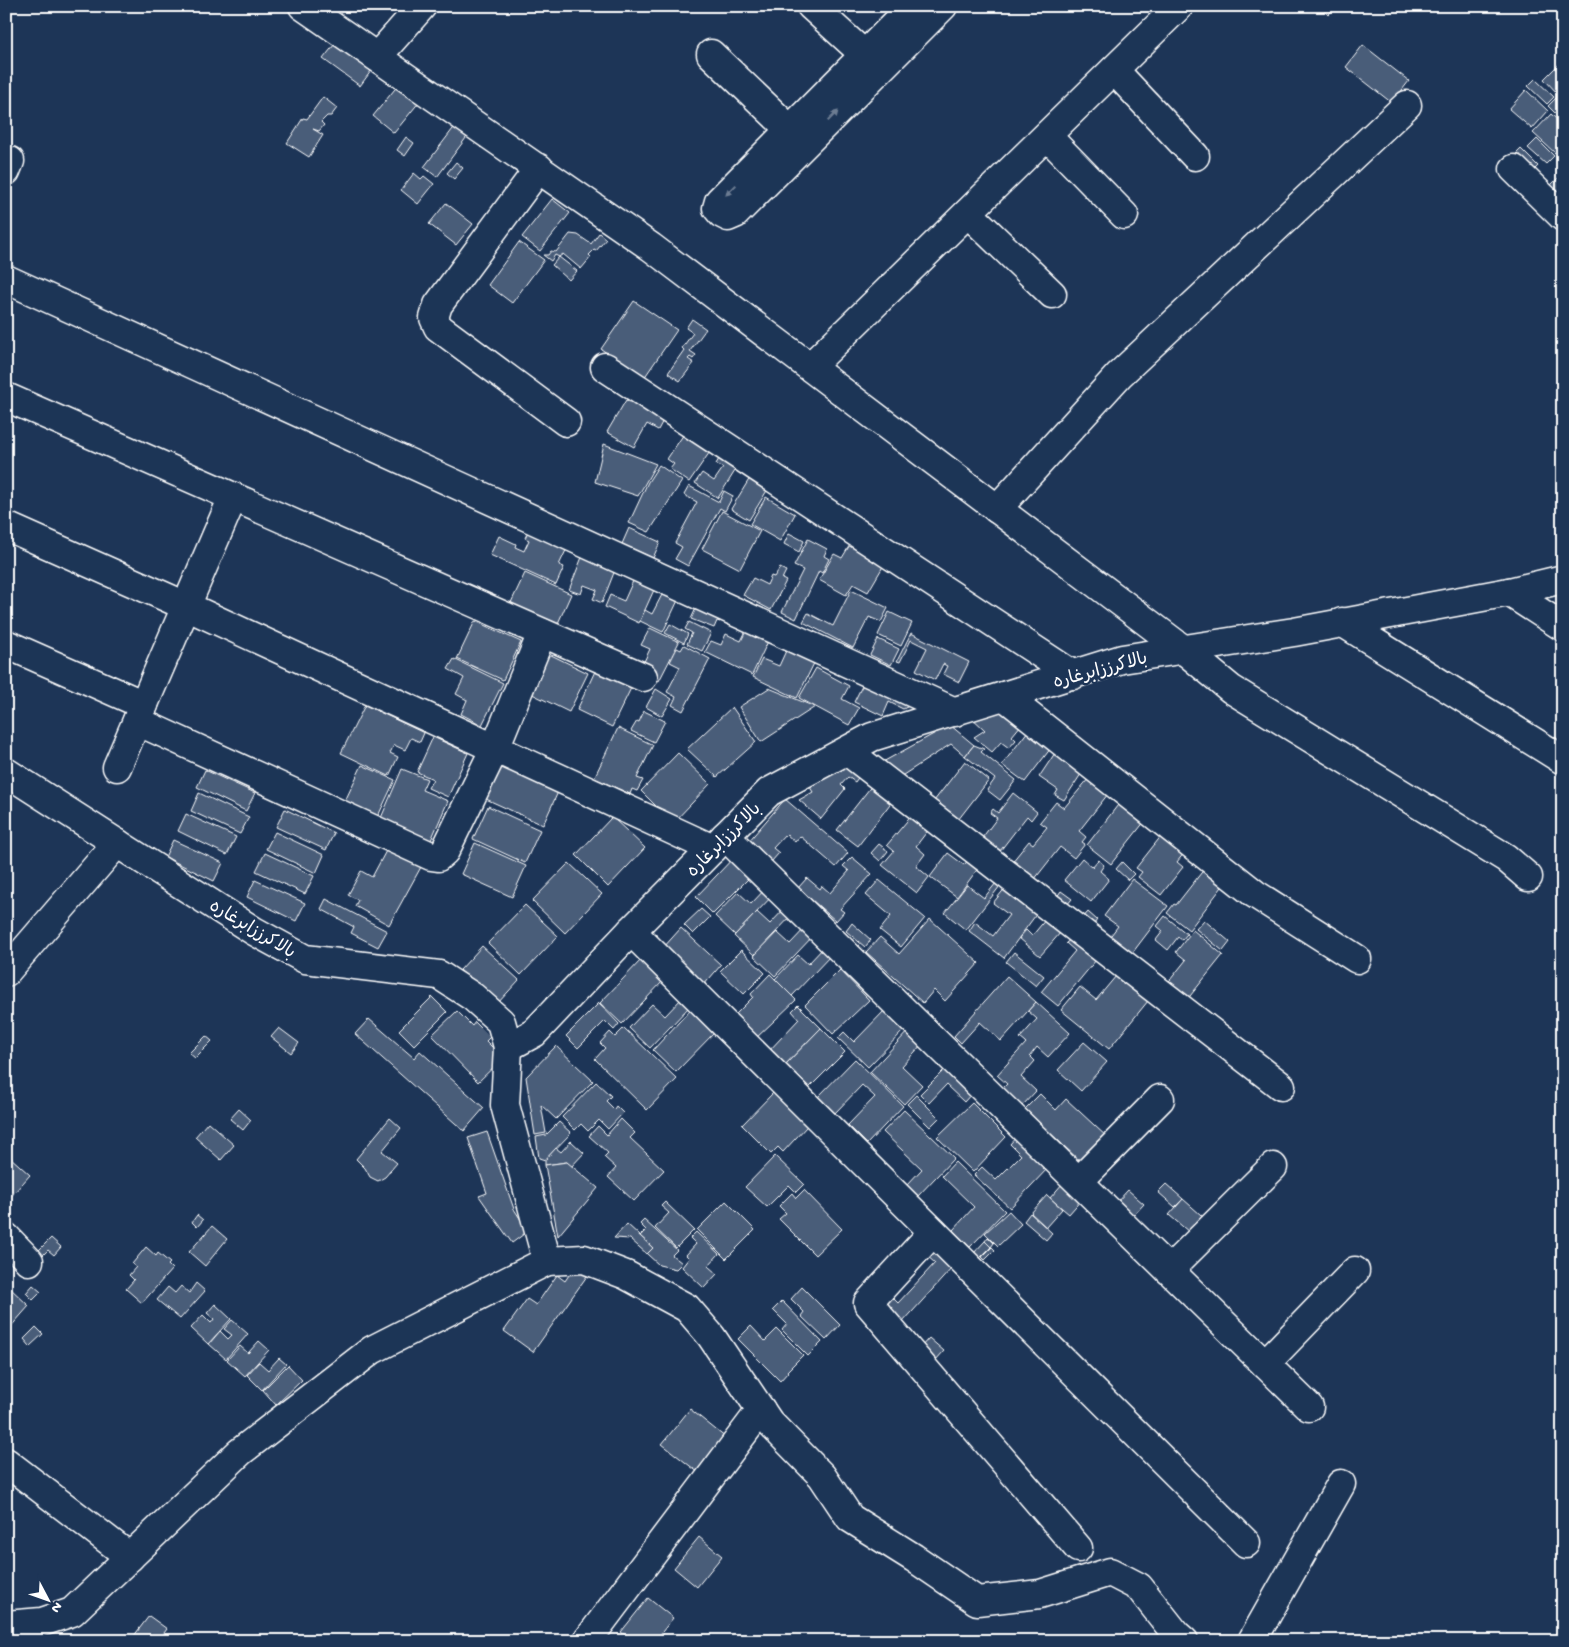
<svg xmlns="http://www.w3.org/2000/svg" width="1569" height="1647" font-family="'Gochi Hand','Playpen Sans Arabic',sans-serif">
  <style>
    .building { fill: #4a5d79; stroke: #fff }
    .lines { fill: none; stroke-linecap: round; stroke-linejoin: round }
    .minor-casing { stroke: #fff; stroke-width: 31 }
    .minor { stroke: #1d3557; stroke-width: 28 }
    .oneway { fill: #6c7c92 }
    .labels { text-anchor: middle; stroke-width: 5; stroke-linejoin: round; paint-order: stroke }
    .street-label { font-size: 18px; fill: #fff; stroke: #1d3557 }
  </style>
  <rect width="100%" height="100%" fill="#1d3557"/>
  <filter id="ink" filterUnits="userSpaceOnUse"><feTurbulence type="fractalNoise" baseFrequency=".02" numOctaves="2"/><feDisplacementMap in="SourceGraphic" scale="10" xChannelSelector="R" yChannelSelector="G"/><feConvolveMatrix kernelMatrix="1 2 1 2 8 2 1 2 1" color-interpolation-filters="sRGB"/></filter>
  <g filter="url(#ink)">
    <!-- building -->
    <g class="building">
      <polygon points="1320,6 1337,6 1328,15"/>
      <polygon points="338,40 374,67 360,86 323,59"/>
      <polygon points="1363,45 1409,81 1392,103 1346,67"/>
      <polygon points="1563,60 1563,89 1558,94 1544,79"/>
      <polygon points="1535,79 1554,97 1547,104 1528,86"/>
      <polygon points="399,84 420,101 394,133 373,116"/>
      <polygon points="1526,90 1548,111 1532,129 1509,109"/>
      <polygon points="1563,91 1563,121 1548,106"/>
      <polygon points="323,97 337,108 331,116 327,116 321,122 324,125 319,131 313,129 323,135 309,157 287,143 303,118 307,119"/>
      <polygon points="1551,114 1563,125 1563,145 1555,153 1533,133"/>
      <polygon points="456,125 469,134 437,177 424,167"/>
      <polygon points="406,137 414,143 405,156 397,150"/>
      <polygon points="1537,139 1554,156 1546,164 1528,148"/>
      <polygon points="1521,149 1538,166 1529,175 1512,158"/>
      <polygon points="456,162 463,168 454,179 447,173"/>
      <polygon points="414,173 421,179 424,176 434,184 418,204 401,190"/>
      <polygon points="1563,173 1563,204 1547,189"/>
      <polygon points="552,199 570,213 540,251 522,237"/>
      <polygon points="446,203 473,224 456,245 429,224"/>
      <polygon points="599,233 606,239 596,251 594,250 589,255 591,257 581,269 563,254 559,257 555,255 551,261 543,255 548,255 551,251 556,252 570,234 578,235 591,244"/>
      <polygon points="519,242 544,260 512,303 488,285"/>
      <polygon points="559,257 577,271 569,280 552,265"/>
      <polygon points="634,301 677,330 644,378 601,349"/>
      <polygon points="692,319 706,329 690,351 696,355 693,359 690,357 688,359 694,363 680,381 668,373 684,350 682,348 693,333 686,328"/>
      <polygon points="635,394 667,413 658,430 647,424 634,447 607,432 626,400 630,402"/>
      <polygon points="688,428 714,446 689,482 670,469 674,464 667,459"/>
      <polygon points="604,444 656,464 638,496 595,482"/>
      <polygon points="723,452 740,463 718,498 695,483 702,473 714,481 723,468 716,464"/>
      <polygon points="659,465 682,481 649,532 629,523 648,482"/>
      <polygon points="753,473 771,484 749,520 731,509"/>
      <polygon points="689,486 719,502 724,491 733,496 725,511 720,508 688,566 675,559 682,547 675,543 697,502 684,495"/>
      <polygon points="766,497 795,514 780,541 750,524"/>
      <polygon points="722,511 760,531 740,569 702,549"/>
      <polygon points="530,527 569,544 559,565 564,567 556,585 490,555 499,536 516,544 515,547 524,551 529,540 525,538"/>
      <polygon points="629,528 660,542 653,558 622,544"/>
      <polygon points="789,533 804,541 799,552 784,544"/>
      <polygon points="854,538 888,558 868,592 853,584 846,595 819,580 834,554 842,558"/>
      <polygon points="808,539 827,549 824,556 829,559 822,573 819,571 796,619 782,612 803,570 794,566"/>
      <polygon points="584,552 617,565 602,603 593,599 597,590 584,585 581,594 569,590"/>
      <polygon points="624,566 658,581 639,623 605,607 610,595 624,601 633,581 620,575"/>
      <polygon points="780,568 786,571 782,579 786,581 771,610 743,595 753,578 767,585 771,576 774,577"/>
      <polygon points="525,573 571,594 555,630 508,609"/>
      <polygon points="666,587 681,594 663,632 640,621 645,610 652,614"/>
      <polygon points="851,590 888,608 881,622 869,617 853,648 803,622 808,613 833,626"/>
      <polygon points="699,602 724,613 720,622 717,621 714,628 691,619"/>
      <polygon points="889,612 912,623 901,646 878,635"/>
      <polygon points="475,621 521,642 503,680 457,659"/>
      <polygon points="689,622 711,633 702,651 687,644 692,633 685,629"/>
      <polygon points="750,623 772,633 752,675 705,652 711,641 721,645 726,634 741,641"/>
      <polygon points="670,624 688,634 684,643 665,633"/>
      <polygon points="650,628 679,642 659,681 646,675 641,668 650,649 641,645"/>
      <polygon points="911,633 969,662 959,682 943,674 947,666 943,664 935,680 916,670 927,648 911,640 900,662 897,661"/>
      <polygon points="878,639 899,649 891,665 870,655"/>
      <polygon points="790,642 818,655 797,698 753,677 762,659 779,666"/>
      <polygon points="684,645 710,659 683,711 672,705 676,697 667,692 680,667 670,662 677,648 681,650"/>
      <polygon points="545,652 588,673 569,712 526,691"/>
      <polygon points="454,659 503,683 482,725 461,714 467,700 456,694 464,678 448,669"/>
      <polygon points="816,668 849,686 842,699 859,708 849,725 799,698"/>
      <polygon points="596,669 632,686 612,727 577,710"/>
      <polygon points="866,678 915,703 903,709 889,702 883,716 854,702"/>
      <polygon points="769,688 815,707 761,742 739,707"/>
      <polygon points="656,689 672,699 662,716 646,707"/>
      <polygon points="365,705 424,733 420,742 411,738 405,750 394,745 390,753 398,757 389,776 341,753"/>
      <polygon points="732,707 756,742 717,777 687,749"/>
      <polygon points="1000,707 1021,725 1012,736 1016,740 1009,748 1001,742 992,752 974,737 985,730 970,716"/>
      <polygon points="644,711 665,721 654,742 631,731 637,721 639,722"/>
      <polygon points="950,725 974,745 965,756 951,744 900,777 881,763"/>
      <polygon points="618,728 653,745 637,778 643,780 637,791 632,789 630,794 594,778"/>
      <polygon points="1028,731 1051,748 1025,782 1002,765"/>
      <polygon points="433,737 468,753 448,797 428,788 433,779 417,772"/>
      <polygon points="974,745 984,749 981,752 1016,780 1000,800 987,790 995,779 965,756"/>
      <polygon points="678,753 710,784 673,823 641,791"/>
      <polygon points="1055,753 1083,771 1064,800 1055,795 1058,790 1039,777"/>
      <polygon points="965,761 989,780 958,820 934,801"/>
      <polygon points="844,763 860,775 855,782 848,777 841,785 845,789 821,819 799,800 813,792 808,784"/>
      <polygon points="362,765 395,780 378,816 345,801"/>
      <polygon points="502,766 558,792 543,825 486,799"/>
      <polygon points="402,769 427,779 422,790 448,801 431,840 381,818"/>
      <polygon points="205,770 255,793 246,811 197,787"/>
      <polygon points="1089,778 1108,794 1079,831 1086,837 1082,842 1085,844 1074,858 1060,847 1034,880 1012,862 1029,841 1033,844 1047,827 1040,822 1056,802 1064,808"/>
      <polygon points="873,784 893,800 858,846 837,830"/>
      <polygon points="199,793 249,817 240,834 191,811"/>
      <polygon points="1013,793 1037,812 1031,820 1027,816 1000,851 982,838 997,818 990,813 993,809 998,813"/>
      <polygon points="785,799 848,853 836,867 800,836 795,842 786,834 773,848 779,853 771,862 748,842"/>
      <polygon points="1121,801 1145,821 1111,864 1087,845"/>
      <polygon points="488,806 540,830 525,863 473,839"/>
      <polygon points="285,809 334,833 326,850 276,827"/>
      <polygon points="186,814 236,837 227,855 178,831"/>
      <polygon points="912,815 929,829 916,846 925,854 916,866 929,877 917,893 882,865 894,851 887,845"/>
      <polygon points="612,817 645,848 608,887 576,855"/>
      <polygon points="275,832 324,855 316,873 266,849"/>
      <polygon points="1162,835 1184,853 1177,862 1183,867 1161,895 1138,877 1142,872 1136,868"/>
      <polygon points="173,840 223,863 214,881 165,857"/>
      <polygon points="475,843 526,866 512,897 461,874"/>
      <polygon points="879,844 888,851 880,861 871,853"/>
      <polygon points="387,849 421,867 389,925 355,906 358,900 348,895 361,871 372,877"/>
      <polygon points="265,853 314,876 305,894 256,871"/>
      <polygon points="948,853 964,865 969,859 979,867 957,897 930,877"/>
      <polygon points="737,854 755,872 713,914 696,897"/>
      <polygon points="852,857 872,874 840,909 844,912 836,921 798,888 807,878 820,889 822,886 830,893 849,871 843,866"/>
      <polygon points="1082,858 1092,867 1098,860 1104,865 1100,871 1109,879 1091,902 1064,880"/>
      <polygon points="1122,862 1134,874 1128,880 1116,869"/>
      <polygon points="569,863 602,894 565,933 532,901"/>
      <polygon points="1205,868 1225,883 1189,930 1167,913 1174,904 1176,905"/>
      <polygon points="1132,879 1168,906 1130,956 1108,939 1118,926 1104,916"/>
      <polygon points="255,880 305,903 296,921 247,897"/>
      <polygon points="879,880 925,918 901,947 880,930 891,916 866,895"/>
      <polygon points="996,883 1000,886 966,930 945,913 967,885 984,898"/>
      <polygon points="768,886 775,893 735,935 715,916 738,892 751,904"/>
      <polygon points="1006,887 1038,912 1004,958 969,931 975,922 993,936 1009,915 993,903"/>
      <polygon points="1061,891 1072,899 1066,906 1056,898"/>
      <polygon points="326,899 387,931 378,947 351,933 354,927 321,909"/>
      <polygon points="525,905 558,936 521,975 488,943"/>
      <polygon points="787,906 794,913 754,955 734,936 757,912 770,924"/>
      <polygon points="701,909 710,917 693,934 684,925"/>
      <polygon points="1088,912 1097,920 1091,928 1081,920"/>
      <polygon points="1165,916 1187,934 1182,940 1178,937 1168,950 1156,940 1163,931 1157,926"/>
      <polygon points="930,919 979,963 945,1001 934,990 923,1003 866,952 880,937 899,954"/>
      <polygon points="1046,919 1061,932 1040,956 1019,938 1026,930 1032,936"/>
      <polygon points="1204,920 1230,942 1223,951 1196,929"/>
      <polygon points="852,923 871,940 865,947 846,931"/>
      <polygon points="807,926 815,934 775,976 754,956 777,932 790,944"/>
      <polygon points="681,928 721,965 703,986 663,948"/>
      <polygon points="1193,930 1223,955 1186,1001 1166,985 1186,960 1176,952"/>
      <polygon points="1071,939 1096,960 1058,1006 1041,992 1075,951 1066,943"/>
      <polygon points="482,946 519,980 497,1004 460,970"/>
      <polygon points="825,946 832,954 792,996 775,979 798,955 808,964"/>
      <polygon points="741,950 765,973 744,994 720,971"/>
      <polygon points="1014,952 1044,976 1036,986 1006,962"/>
      <polygon points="642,959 664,980 622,1024 600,1003"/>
      <polygon points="840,970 869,1000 833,1034 805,1005"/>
      <polygon points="770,974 796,1000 754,1040 733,1017 753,997 751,994"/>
      <polygon points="1007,976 1036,1002 1001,1041 980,1022 961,1043 954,1036"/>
      <polygon points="1116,976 1148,1001 1109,1049 1061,1010 1080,987 1096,1000"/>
      <polygon points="432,997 447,1012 414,1045 399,1030"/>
      <polygon points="682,998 690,1006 650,1048 629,1028 652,1004 665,1016"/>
      <polygon points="1036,1002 1070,1033 1048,1057 1037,1047 1030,1056 1035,1061 1021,1077 1036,1091 1022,1106 1003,1088 1007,1084 997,1075 1026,1043 1020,1038 1037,1019 1028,1011"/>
      <polygon points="599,1003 619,1024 614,1030 605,1021 578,1048 566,1036"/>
      <polygon points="798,1005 821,1028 782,1068 767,1053 799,1019 792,1011"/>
      <polygon points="692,1008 716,1031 676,1072 653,1050"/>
      <polygon points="887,1008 907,1027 868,1067 838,1038 844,1032 854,1042"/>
      <polygon points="457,1011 472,1026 475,1022 490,1037 486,1041 503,1058 478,1082 432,1035"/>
      <polygon points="369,1019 414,1058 420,1051 484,1108 464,1131 355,1034"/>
      <polygon points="279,1028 299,1043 291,1053 271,1037"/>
      <polygon points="624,1028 677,1079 647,1110 595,1059 605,1048 600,1043 610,1032 615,1037"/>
      <polygon points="821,1028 845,1052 806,1091 782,1068"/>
      <polygon points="910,1029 924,1042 902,1066 922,1085 904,1104 870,1072"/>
      <polygon points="206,1036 212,1041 195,1058 189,1053"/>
      <polygon points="1084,1042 1107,1062 1081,1091 1058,1070"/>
      <polygon points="556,1046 593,1081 556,1119 541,1105 546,1133 535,1135 526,1077"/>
      <polygon points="855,1059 903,1106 867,1144 848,1125 875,1097 862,1085 833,1115 817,1098"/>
      <polygon points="947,1067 973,1092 964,1102 946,1085 929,1103 920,1094"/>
      <polygon points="596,1082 611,1096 606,1101 614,1109 616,1106 623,1113 608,1129 599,1120 588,1131 581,1124 575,1130 562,1117"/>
      <polygon points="773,1093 807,1126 783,1152 778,1147 771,1154 742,1125"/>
      <polygon points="1040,1094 1056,1110 1066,1099 1108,1138 1083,1164 1025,1109"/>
      <polygon points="916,1095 939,1118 930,1127 907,1104"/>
      <polygon points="972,1103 1006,1137 973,1172 937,1137"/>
      <polygon points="239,1109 251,1120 243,1130 230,1119"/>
      <polygon points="904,1110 954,1158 917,1197 906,1186 922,1169 883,1132"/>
      <polygon points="390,1118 401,1128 382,1151 397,1163 385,1177 378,1181 370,1177 365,1168 356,1159"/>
      <polygon points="621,1119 635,1133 630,1138 664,1170 634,1201 608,1177 616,1168 604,1157 608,1153 589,1136 598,1126 607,1135"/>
      <polygon points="208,1122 234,1145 221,1160 195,1137"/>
      <polygon points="559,1122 571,1133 545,1160 539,1158 536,1137 546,1135"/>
      <polygon points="487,1132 514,1209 528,1231 512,1243 479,1196 487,1193 468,1138"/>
      <polygon points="1017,1136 1049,1167 1010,1208 974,1175 982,1167 996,1180 1021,1155 1010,1144"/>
      <polygon points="571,1141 584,1153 571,1167 567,1162 545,1165 545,1160 556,1148 561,1152"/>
      <polygon points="775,1156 804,1184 796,1192 789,1185 767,1207 745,1187"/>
      <polygon points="10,1157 30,1175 6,1202 6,1177 9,1174 6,1171 6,1161"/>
      <polygon points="567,1162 598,1188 558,1236 545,1165"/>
      <polygon points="955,1162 1005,1211 970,1247 953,1230 974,1207 942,1176"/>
      <polygon points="1063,1183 1082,1199 1069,1214 1050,1198"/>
      <polygon points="1166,1184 1183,1199 1175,1207 1158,1192"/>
      <polygon points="804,1190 842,1229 815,1255 779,1219 786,1213 779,1206 792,1193 796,1198"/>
      <polygon points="1128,1190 1144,1204 1132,1217 1116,1203"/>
      <polygon points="1047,1195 1062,1209 1046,1227 1031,1213"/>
      <polygon points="1183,1199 1209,1222 1196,1238 1169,1215"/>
      <polygon points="726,1201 755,1230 726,1259 697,1230"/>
      <polygon points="665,1202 694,1230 676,1248 655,1228 669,1213 661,1206"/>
      <polygon points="1009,1211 1021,1224 998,1246 985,1233"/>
      <polygon points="1030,1213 1052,1233 1046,1240 1024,1221"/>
      <polygon points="197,1215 203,1220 197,1227 192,1222"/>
      <polygon points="644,1220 677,1250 672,1255 682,1263 676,1269 659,1265 647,1254 653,1248 640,1236 646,1230 640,1224"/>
      <polygon points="627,1224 653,1248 647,1254 630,1239 614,1238"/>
      <polygon points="212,1226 227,1239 205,1266 189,1252"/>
      <polygon points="696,1232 719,1254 708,1266 717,1274 704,1288 682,1267 689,1258 686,1255 696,1244 690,1238"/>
      <polygon points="988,1237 994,1243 991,1247 985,1241"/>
      <polygon points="51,1238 61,1247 54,1255 48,1250 43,1255 38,1251"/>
      <polygon points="985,1241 991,1247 979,1259 973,1254"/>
      <polygon points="146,1247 156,1256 158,1253 170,1263 168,1265 172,1269 142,1303 126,1289 134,1280 129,1275 136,1267 132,1264"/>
      <polygon points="992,1247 995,1250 985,1260 982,1257"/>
      <polygon points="931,1249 952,1268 902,1323 882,1306 891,1296 898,1303 935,1263 926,1255"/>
      <polygon points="575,1266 592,1269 533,1352 504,1331 527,1299 536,1305 557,1275 565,1281"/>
      <polygon points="196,1283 205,1291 180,1319 157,1300 168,1287 175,1293 181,1286 189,1293"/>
      <polygon points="33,1285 41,1292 33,1300 26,1293"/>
      <polygon points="8,1286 29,1306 7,1331 6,1289"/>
      <polygon points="802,1287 840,1325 826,1340 801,1316 804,1312 791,1299"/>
      <polygon points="782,1301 822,1342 808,1356 782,1330 787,1324 773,1310"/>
      <polygon points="215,1304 231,1319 208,1344 191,1328 203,1315 211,1323 214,1319 207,1313"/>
      <polygon points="232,1320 248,1334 226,1359 209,1344 220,1331 228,1339 232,1335 224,1329"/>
      <polygon points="751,1326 765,1341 777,1329 803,1355 787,1371 788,1372 780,1381 738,1339"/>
      <polygon points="36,1327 43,1334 30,1346 24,1339"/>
      <polygon points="929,1338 944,1351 935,1361 920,1348"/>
      <polygon points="259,1341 269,1350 245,1376 227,1360 240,1346 248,1353"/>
      <polygon points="279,1358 286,1364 262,1390 247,1375 259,1362 268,1370"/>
      <polygon points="288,1365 302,1380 276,1405 263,1390"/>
      <polygon points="690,1409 726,1438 699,1473 662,1444"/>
      <polygon points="699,1537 722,1556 697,1587 674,1568"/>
      <polygon points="648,1598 673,1618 655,1641 632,1641 621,1632"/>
      <polygon points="149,1616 167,1629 158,1641 130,1641"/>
    </g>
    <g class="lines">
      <defs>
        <g id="minor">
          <polyline points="303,6 651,247 1184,650 1231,689 1506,858 1528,877"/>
          <polyline points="811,6 877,66"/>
          <polyline points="913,6 719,201 717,208 722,214 728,217 735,214 943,6"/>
          <polyline points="711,54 804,143"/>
          <polyline points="377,57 422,6"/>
          <polyline points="1114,70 1195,156"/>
          <polyline points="1047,136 1124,215"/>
          <polyline points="539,168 438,305 434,318 438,327 566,422"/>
          <polyline points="1514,169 1563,217"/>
          <polyline points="6,171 10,161"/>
          <polyline points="968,213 1052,294"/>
          <polyline points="6,279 955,712"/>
          <polyline points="605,367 1073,675"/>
          <polyline points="810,367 1179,6"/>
          <polyline points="6,397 643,677"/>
          <polyline points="997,509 1119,375 1407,105"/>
          <polyline points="6,526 186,606 713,849"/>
          <polyline points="1509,592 1563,627"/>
          <polyline points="1342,622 1563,760"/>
          <polyline points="6,644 144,705"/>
          <polyline points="1004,696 1255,894 1357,959"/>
          <polyline points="137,721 431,856 438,857 445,851 495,748 542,633"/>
          <polyline points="847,751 1281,1086"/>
          <polyline points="117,767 233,497"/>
          <polyline points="6,772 254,931 305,959 439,975 473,997 501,1022 508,1047 534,1033 631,931 769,792 872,737 1122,659 1294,632 1509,592 1563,579"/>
          <polyline points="725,836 1309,1407"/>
          <polyline points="631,931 1246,1543"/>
          <polyline points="6,972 117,843"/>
          <polyline points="508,1047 505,1105 547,1261 584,1259 626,1275 687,1308 711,1336 769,1422 822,1476 850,1518 914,1558 977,1601 1040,1594 1110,1572 1139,1587 1176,1634 1184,1641"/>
          <polyline points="1079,1181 1160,1099"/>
          <polyline points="933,1232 868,1303 1078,1548"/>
          <polyline points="6,1237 29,1261"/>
          <polyline points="1169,1270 1273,1167"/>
          <polyline points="1265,1364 1355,1271"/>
          <polyline points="6,1462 130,1557"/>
          <polyline points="6,1625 42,1622 72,1612 240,1452 372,1350 547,1261"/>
          <polyline points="587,1641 761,1410"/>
          <polyline points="1252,1641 1341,1484"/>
        </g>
      </defs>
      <!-- minor casing -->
      <use href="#minor" class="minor-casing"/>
      <!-- minor -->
      <use href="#minor" class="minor"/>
    </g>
    <!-- one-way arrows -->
    <defs><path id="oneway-solid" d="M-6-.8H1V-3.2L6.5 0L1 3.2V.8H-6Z" transform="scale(1.25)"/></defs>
    <g class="oneway">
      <use href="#oneway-solid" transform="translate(833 116) rotate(-45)"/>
      <use href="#oneway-solid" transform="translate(731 190) rotate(135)"/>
    </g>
  </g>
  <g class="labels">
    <!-- street labels -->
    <g class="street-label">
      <text transform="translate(1100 669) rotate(-15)" y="6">بالاکرززابرغاره</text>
      <text transform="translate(723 839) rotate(-45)" y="6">بالاکرززابرغاره</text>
      <text transform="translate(253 928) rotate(31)" y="6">بالاکرززابرغاره</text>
    </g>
  </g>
  <!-- margin -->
  <rect width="1569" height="1647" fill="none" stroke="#1d3557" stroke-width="25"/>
  <rect x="12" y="12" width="1544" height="1622" fill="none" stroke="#fff" stroke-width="2" filter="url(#ink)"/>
  <!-- north arrow -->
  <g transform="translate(48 1600) rotate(131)" stroke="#1d3557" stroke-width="4" paint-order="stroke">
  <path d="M0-4L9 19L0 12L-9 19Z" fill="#ffffff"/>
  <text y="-8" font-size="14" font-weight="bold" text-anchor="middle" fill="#ffffff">N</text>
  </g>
</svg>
